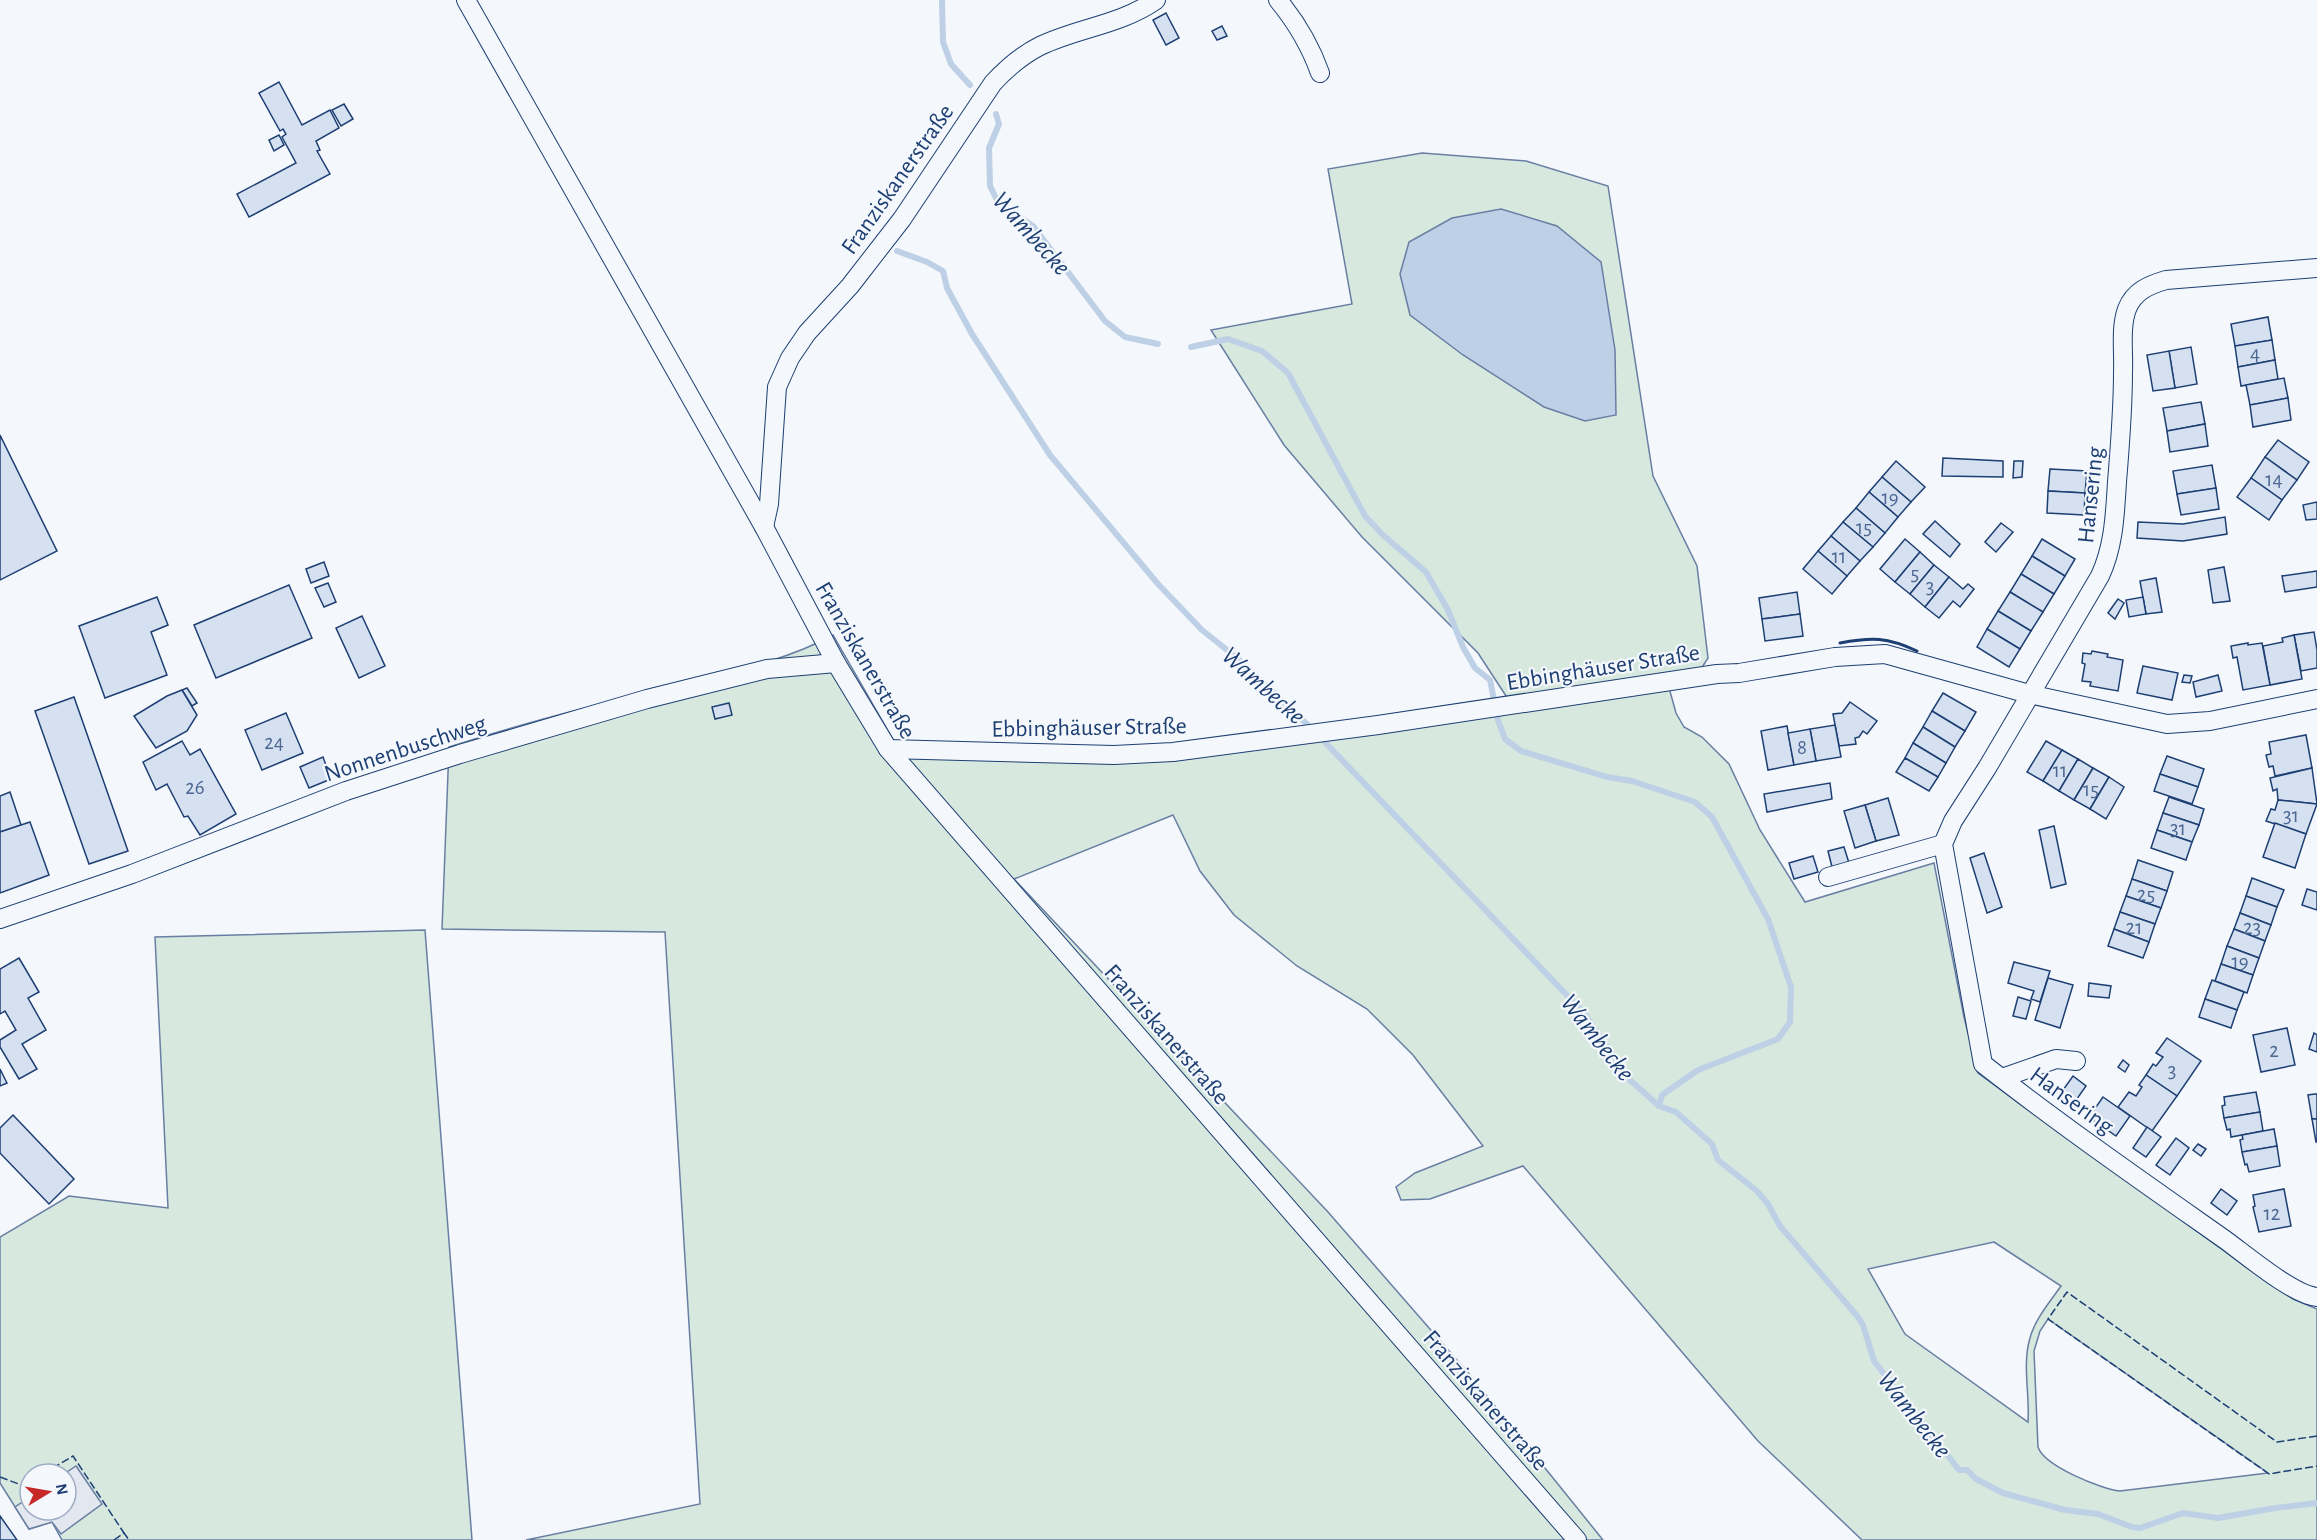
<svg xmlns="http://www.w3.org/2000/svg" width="2317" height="1540" font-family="'Alegreya Sans',sans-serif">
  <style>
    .green { fill: #d7e8df; stroke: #687fa3; stroke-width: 1.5; fill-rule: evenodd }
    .parking { fill: #e3e8f0; stroke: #687fa3; stroke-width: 1.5 }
    .water { fill: #bed0e5; stroke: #687fa3; stroke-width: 1.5 }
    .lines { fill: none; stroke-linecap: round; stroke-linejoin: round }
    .stream { stroke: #bed0e5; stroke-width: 6 }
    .building { fill: #d5e0f0; stroke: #1d3f73; stroke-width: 1.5 }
    .street-casing { stroke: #1d3f73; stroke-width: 20 }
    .street { stroke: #f4f7fb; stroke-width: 18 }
    .fence { stroke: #1d3f73; stroke-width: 1.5; stroke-dasharray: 8 3; stroke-linecap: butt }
    .wall { stroke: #1d3f73; stroke-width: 3 }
    .labels { text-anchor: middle; stroke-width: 4.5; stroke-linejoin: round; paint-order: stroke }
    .number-label { font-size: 21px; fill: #4b6792 }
    .street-label { font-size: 24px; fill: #1d3f73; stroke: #f4f7fb }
    .water-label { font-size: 26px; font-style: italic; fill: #1d3f73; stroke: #f4f7fb }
  </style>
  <rect width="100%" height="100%" fill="#f4f7fb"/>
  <!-- green -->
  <g class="green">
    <path d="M1422,153l104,8 82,25 45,290 44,90 11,92 -7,11 -35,8 10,36 8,14 18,10 27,27 31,66 45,72 129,-39 30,154 14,56 292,211 23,15 24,10v231h-455l-104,-99 -235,-275 -93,33 -29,1 -5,-13 19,-14 68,-27 -70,-91 -46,-46 -70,-43 -63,-51 -34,-44 -27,-56 -159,64 314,333 142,163 133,165h-1077l174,-36 -35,-572 -223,-3 7,-182c74,-24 149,-43 224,-61 54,-14 111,-24 160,-51l61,106 255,8 359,-50 -30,-46 -116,-116 -78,-92 -73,-115 141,-26 -24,-135zM1994,1242l67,44c-11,16 -26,33 -31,52 -8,27 0,57 -2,84l-123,-88 -37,-65zM2048,1319l220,154 -148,18c-19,-2 -76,-25 -82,-44l-4,-96 6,-20z"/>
    <path d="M425,930l47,610h-410l-10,-18 -23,7 -29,-46v-246l69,-41 99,12 -13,-271zM30,1474h36v36h-36z"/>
  </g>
  <!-- parking -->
  <polygon class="parking" points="76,1466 102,1504 61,1534 52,1522 29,1529 15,1507 30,1497 30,1510 66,1510 66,1474 64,1474"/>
  <!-- water -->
  <polygon class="water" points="1501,209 1557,226 1601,262 1615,350 1616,415 1585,421 1544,407 1463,355 1410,315 1400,274 1409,242 1452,218"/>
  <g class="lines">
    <!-- stream -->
    <g class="stream">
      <polyline points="942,0 943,42 951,64 970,85"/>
      <polyline points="996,114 999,124 989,148 990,186 999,204 1033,226 1105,321 1125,337 1158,344"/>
      <polyline points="897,251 927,262 943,271 947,288 972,334 1050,455 1158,584 1202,630 1237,658 1312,729"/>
      <polyline points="1191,347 1228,339 1262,351 1288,373 1365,516 1383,535 1426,572 1448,610 1463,647 1475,668 1490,680 1498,720 1505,739 1521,751 1607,777 1632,781 1695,802 1712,817 1768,919 1791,987 1790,1022 1778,1039 1698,1070 1662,1095 1659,1106"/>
      <polyline points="1319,736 1583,1012 1631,1081 1659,1106 1676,1112 1712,1144 1718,1160 1757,1191 1768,1204 1780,1226 1858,1317 1863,1325 1874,1361 1959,1470 1967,1470 1976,1479 2003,1493 2065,1510 2098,1514 2132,1527 2140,1528 2183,1513 2218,1518 2275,1508 2317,1503"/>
    </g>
  </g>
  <!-- building -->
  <g class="building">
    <polygon points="1166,13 1179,38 1166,45 1153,20"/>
    <polygon points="1222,26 1227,36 1217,40 1212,31"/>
    <polygon points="279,82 302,125 330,110 339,128 316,141 320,150 317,151 330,174 249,217 237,194 296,163 282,137 286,134 283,129 280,131 259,93"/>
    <polygon points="344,104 353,119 341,126 332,110"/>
    <polygon points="279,135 284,145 274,151 269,140"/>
    <polygon points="2268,317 2272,340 2235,346 2231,324"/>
    <polygon points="2272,340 2275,360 2238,367 2235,346"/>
    <polygon points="2191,347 2197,384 2175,388 2169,351"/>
    <polygon points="2169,351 2175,388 2153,391 2147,355"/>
    <polygon points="2275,360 2278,379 2241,386 2238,367"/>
    <polygon points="2284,378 2288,398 2250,405 2246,385"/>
    <polygon points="2288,398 2291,420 2253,427 2250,405"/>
    <polygon points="2201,402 2205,424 2167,431 2163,408"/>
    <polygon points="2205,424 2208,446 2170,452 2167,431"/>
    <polygon points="0,435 57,551 0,580"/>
    <polygon points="2278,440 2309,462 2297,480 2265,457"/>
    <polygon points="2265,457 2297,480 2282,500 2251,478"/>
    <polygon points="1943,458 2003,461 2003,477 1942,476"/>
    <polygon points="1896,461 1925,487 1911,502 1882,477"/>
    <polygon points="2014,461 2023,461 2022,477 2013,478"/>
    <polygon points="2212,465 2216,488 2177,494 2173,471"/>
    <polygon points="2050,469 2087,471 2085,493 2048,491"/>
    <polygon points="1882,477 1911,502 1898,517 1869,492"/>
    <polygon points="2251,478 2282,500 2269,520 2237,497"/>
    <polygon points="2216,488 2219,509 2181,515 2177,494"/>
    <polygon points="2048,491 2085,493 2084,515 2047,513"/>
    <polygon points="1869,492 1898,517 1885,533 1856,508"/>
    <polygon points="2317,502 2317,519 2306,520 2303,505"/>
    <polygon points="1856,508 1885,533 1873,547 1843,522"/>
    <polygon points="2225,517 2227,534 2183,541 2137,538 2138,522 2183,524"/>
    <polygon points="1935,521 1960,544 1950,557 1923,534"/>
    <polygon points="1843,522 1873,547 1860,561 1831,536"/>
    <polygon points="2001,523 2013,532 1996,552 1985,542"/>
    <polygon points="1831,536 1860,561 1847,576 1818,551"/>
    <polygon points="1905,539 1920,552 1895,582 1880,569"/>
    <polygon points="2042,539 2075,559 2065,576 2032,556"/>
    <polygon points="1818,551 1847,576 1832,594 1803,569"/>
    <polygon points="1920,552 1934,565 1910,594 1895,582"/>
    <polygon points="2032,556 2065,576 2054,594 2021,574"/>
    <polygon points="324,562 329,576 311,583 306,569"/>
    <polygon points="1934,565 1949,577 1925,607 1910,594"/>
    <polygon points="2224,567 2230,601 2213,603 2208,570"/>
    <polygon points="2317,571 2317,587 2285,592 2282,576"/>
    <polygon points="2021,574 2054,594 2043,612 2010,592"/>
    <polygon points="1949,577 1963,589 1968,584 1974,589 1960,607 1953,601 1939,618 1925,607"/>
    <polygon points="2156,578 2162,612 2146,614 2140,581"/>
    <polygon points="328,583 336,602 324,607 315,588"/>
    <polygon points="289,585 312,638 216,678 194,625"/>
    <polygon points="1797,592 1800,614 1762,619 1759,598"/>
    <polygon points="2010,592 2043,612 2031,631 1998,611"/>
    <polygon points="157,597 168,625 151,632 167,675 105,698 79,626"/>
    <polygon points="2143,597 2146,614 2129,617 2126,600"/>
    <polygon points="2118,599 2124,603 2115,619 2108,613"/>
    <polygon points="1998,611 2031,631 2020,649 1987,629"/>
    <polygon points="1800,614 1803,636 1765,641 1762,619"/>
    <polygon points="362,616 385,666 359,678 336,628"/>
    <polygon points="1987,629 2020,649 2009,667 1977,647"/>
    <polygon points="2314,632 2317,650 2317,668 2301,671 2294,635"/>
    <polygon points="2294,635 2302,679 2270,685 2263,646 2283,642 2282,638"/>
    <polygon points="2248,643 2248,645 2262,643 2270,685 2243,690 2237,657 2233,658 2231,646"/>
    <polygon points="2092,651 2108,654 2107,657 2123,660 2118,691 2090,686 2091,682 2082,681 2085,664 2082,663 2083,653 2091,654"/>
    <polygon points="2143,666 2178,673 2172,700 2137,693"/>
    <polygon points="2184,675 2192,676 2190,683 2182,682"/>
    <polygon points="2218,675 2222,691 2196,697 2193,682"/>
    <polygon points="187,688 197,703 192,706 182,690"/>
    <polygon points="182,690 197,715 187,731 156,748 134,716 167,696"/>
    <polygon points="1943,693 1976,712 1965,731 1932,711"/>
    <polygon points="74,697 128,851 89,864 35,711"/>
    <polygon points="1850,702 1877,721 1867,734 1863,731 1859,737 1855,738 1856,744 1839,746 1833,714 1842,713"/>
    <polygon points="729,703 732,715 715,719 712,707"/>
    <polygon points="1932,711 1965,731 1955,747 1923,727"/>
    <polygon points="286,713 303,753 262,770 245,730"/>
    <polygon points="1835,725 1841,757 1816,761 1810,729"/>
    <polygon points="1787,726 1794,765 1768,770 1761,731"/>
    <polygon points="1923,727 1955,747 1946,763 1913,743"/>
    <polygon points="1810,729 1816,761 1794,765 1788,733"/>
    <polygon points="2306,735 2312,768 2275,776 2273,766 2269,767 2266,755 2271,754 2269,742"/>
    <polygon points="182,741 190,755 200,749 236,814 200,835 188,816 184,817 167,784 156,790 143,762"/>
    <polygon points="2046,741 2062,750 2043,781 2027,772"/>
    <polygon points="1913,743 1946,763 1938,777 1905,758"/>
    <polygon points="2062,750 2078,759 2059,791 2043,781"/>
    <polygon points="2167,756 2204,769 2198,787 2160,774"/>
    <polygon points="323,757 331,779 309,788 300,767"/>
    <polygon points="1905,758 1938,777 1929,791 1896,772"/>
    <polygon points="2078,759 2093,768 2074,800 2059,791"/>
    <polygon points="2093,768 2109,777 2090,809 2074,800"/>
    <polygon points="2312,768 2317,804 2278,800 2277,789 2273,791 2270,778"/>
    <polygon points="2160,774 2198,787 2192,804 2154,791"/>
    <polygon points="2109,777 2124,787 2106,819 2090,809"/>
    <polygon points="1830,783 1832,799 1767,812 1764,794"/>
    <polygon points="10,792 21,825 0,832 0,796"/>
    <polygon points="2169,797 2204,809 2199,825 2163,813"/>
    <polygon points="1888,798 1899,835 1876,841 1865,805"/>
    <polygon points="2278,800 2317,804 2306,834 2266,821 2271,809 2275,810"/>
    <polygon points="1865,805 1876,841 1855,848 1844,811"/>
    <polygon points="2163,813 2199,825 2192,842 2157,830"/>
    <polygon points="30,822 49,875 0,893 0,832"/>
    <polygon points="2275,823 2306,834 2295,868 2263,857"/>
    <polygon points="2054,826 2066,884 2051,888 2039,830"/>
    <polygon points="2157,830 2192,842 2186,860 2151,848"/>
    <polygon points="1844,847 1849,863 1832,867 1828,851"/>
    <polygon points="1984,853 2002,907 1987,913 1970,858"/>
    <polygon points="1813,856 1818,872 1794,879 1789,863"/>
    <polygon points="2138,860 2173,872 2167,891 2132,879"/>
    <polygon points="2252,878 2284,890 2277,907 2246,896"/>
    <polygon points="2132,879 2167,891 2161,908 2126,896"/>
    <polygon points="2307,889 2317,892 2317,910 2302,905"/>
    <polygon points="2126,896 2161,908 2155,924 2120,912"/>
    <polygon points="2246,896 2277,907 2271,925 2240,913"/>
    <polygon points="2120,912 2155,924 2149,942 2114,929"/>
    <polygon points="2240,913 2271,925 2265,941 2234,929"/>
    <polygon points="2114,929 2149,942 2143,958 2108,946"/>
    <polygon points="2234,929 2265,941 2259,958 2227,946"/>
    <polygon points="2227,946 2259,958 2253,975 2221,964"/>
    <polygon points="19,958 39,992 28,998 46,1030 22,1044 37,1069 19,1079 0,1047 0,1040 16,1030 5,1011 0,1014 0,969"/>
    <polygon points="2014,962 2050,971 2040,1002 2031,999 2034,991 2008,983"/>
    <polygon points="2221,964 2253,975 2247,993 2215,981"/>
    <polygon points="2048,978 2073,985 2060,1028 2035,1020"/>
    <polygon points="2212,980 2244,992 2237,1010 2205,999"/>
    <polygon points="2089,983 2111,986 2109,998 2088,996"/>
    <polygon points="2018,997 2031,1001 2026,1019 2013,1016"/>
    <polygon points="2205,999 2237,1010 2231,1028 2199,1017"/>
    <polygon points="2287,1028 2295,1065 2261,1072 2253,1035"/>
    <polygon points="2314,1033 2317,1035 2317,1052 2309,1049"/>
    <polygon points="2167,1038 2201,1061 2177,1096 2146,1075 2153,1064 2156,1066 2163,1057 2156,1053"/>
    <polygon points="2123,1060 2129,1065 2125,1072 2118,1067"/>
    <polygon points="0,1069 7,1083 0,1086"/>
    <polygon points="2146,1075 2177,1096 2152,1131 2118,1107 2129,1092 2136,1096 2142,1087 2139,1085"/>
    <polygon points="2073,1076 2086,1086 2072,1106 2058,1097"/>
    <polygon points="2256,1092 2260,1112 2224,1118 2222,1106 2225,1105 2224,1097"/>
    <polygon points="2315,1094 2317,1094 2317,1119 2312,1119 2308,1095"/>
    <polygon points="2103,1097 2130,1116 2116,1136 2089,1117"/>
    <polygon points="2260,1112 2263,1131 2231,1137 2230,1129 2227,1130 2224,1118"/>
    <polygon points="13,1115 74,1179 49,1204 0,1153 0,1128"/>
    <polygon points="2312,1119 2317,1119 2317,1142 2316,1142"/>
    <polygon points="2147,1127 2161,1137 2146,1157 2133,1148"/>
    <polygon points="2274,1129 2277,1146 2242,1152 2240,1140 2243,1139 2242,1135"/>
    <polygon points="2176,1138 2189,1148 2170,1175 2156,1165"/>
    <polygon points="2198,1144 2206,1149 2201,1156 2193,1150"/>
    <polygon points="2277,1146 2280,1166 2249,1172 2247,1164 2245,1165 2242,1152"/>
    <polygon points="2221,1189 2237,1201 2227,1215 2211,1203"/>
    <polygon points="2284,1189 2291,1226 2259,1232 2253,1207 2255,1206 2253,1195"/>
    <polygon points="0,1516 17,1540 0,1540"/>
  </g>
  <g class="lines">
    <defs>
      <g id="street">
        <polyline points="466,0 764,527 836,663 888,749 1577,1540"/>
        <path d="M1278,0c19,23 32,45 42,73"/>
        <path d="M2317,268l-151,12c-17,5 -32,11 -39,29 -7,19 -3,43 -4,63 0,37 -3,74 -6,110 -2,32 -3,64 -17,94l-113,192 -34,53 -10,23 40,220c78,61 160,118 241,175 21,15 69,56 93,58"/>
        <path d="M764,527l5,-23 8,-117 13,-29 17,-25 43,-47 52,-67 91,-136c14,-15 29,-28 47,-37 37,-18 80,-21 116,-46"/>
        <polyline points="888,749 1114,755 1173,752 1378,725 1717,674 1739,673 1835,657 1885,654 2029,694 2167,724 2210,721 2317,699"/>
        <polyline points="1828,877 1943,844"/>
        <polyline points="0,919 132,874 346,791 460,754 647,699 767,669 836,663"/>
        <polyline points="2002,1078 2056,1059 2076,1061"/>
      </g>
    </defs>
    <!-- street casing -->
    <use href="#street" class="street-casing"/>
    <!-- street -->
    <use href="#street" class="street"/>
    <!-- fence -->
    <g class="fence">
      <polyline points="2317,1436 2277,1442 2067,1292 2048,1319 2269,1474 2317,1466"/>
      <polyline points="43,1474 73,1456 124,1533"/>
      <polyline points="0,1477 24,1486 30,1482"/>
      <polyline points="114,1540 124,1533 129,1540"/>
    </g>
    <!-- wall -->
    <path class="wall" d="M1840,643c32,-6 47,-6 77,8"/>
  </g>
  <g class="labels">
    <!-- number labels -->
    <g class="number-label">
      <text x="2255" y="360">4</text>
      <text x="2274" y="486">14</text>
      <text x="1890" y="504">19</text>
      <text x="1864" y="534">15</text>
      <text x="1839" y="563">11</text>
      <text x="1915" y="580">5</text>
      <text x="1930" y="593">3</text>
      <text x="274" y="749">24</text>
      <text x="1802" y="754">8</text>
      <text x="2060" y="777">11</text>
      <text x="195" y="794">26</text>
      <text x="2091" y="796">15</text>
      <text x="2291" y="822">31</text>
      <text x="2178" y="835">31</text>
      <text x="2146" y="901">25</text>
      <text x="2134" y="934">21</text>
      <text x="2252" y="934">23</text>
      <text x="2240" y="968">19</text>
      <text x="2274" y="1057">2</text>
      <text x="2172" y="1077">3</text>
      <text x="2272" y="1220">12</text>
    </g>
    <!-- street labels -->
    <g class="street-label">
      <text transform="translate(897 179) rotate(-55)" y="8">Franziskanerstraße</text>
      <text transform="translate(2090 495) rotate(-84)" y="8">Hansering</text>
      <text transform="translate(866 660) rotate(60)" y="8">Franziskanerstraße</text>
      <text transform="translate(1603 667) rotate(-9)" y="8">Ebbinghäuser Straße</text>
      <text transform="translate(1089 727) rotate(-1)" y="8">Ebbinghäuser Straße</text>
      <text transform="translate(405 748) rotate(-18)" y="8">Nonnenbuschweg</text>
      <text transform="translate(1167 1034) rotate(49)" y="8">Franziskanerstraße</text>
      <text transform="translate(2072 1100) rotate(36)" y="8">Hansering</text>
      <text transform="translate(1486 1400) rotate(49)" y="8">Franziskanerstraße</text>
    </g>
    <!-- water labels -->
    <g class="water-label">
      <text transform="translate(1032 233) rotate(48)" y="9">Wambecke</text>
      <text transform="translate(1264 685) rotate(42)" y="9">Wambecke</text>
      <text transform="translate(1598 1037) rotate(52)" y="9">Wambecke</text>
      <text transform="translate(1915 1414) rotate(52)" y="9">Wambecke</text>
    </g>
  </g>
  <!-- north arrow -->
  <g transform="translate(48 1492) rotate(79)"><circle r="28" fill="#f4f7fb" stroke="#9eadc5" stroke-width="1.5"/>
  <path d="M0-4.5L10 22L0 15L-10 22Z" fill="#c62828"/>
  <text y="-9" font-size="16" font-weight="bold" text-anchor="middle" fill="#1d3f73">N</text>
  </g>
</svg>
